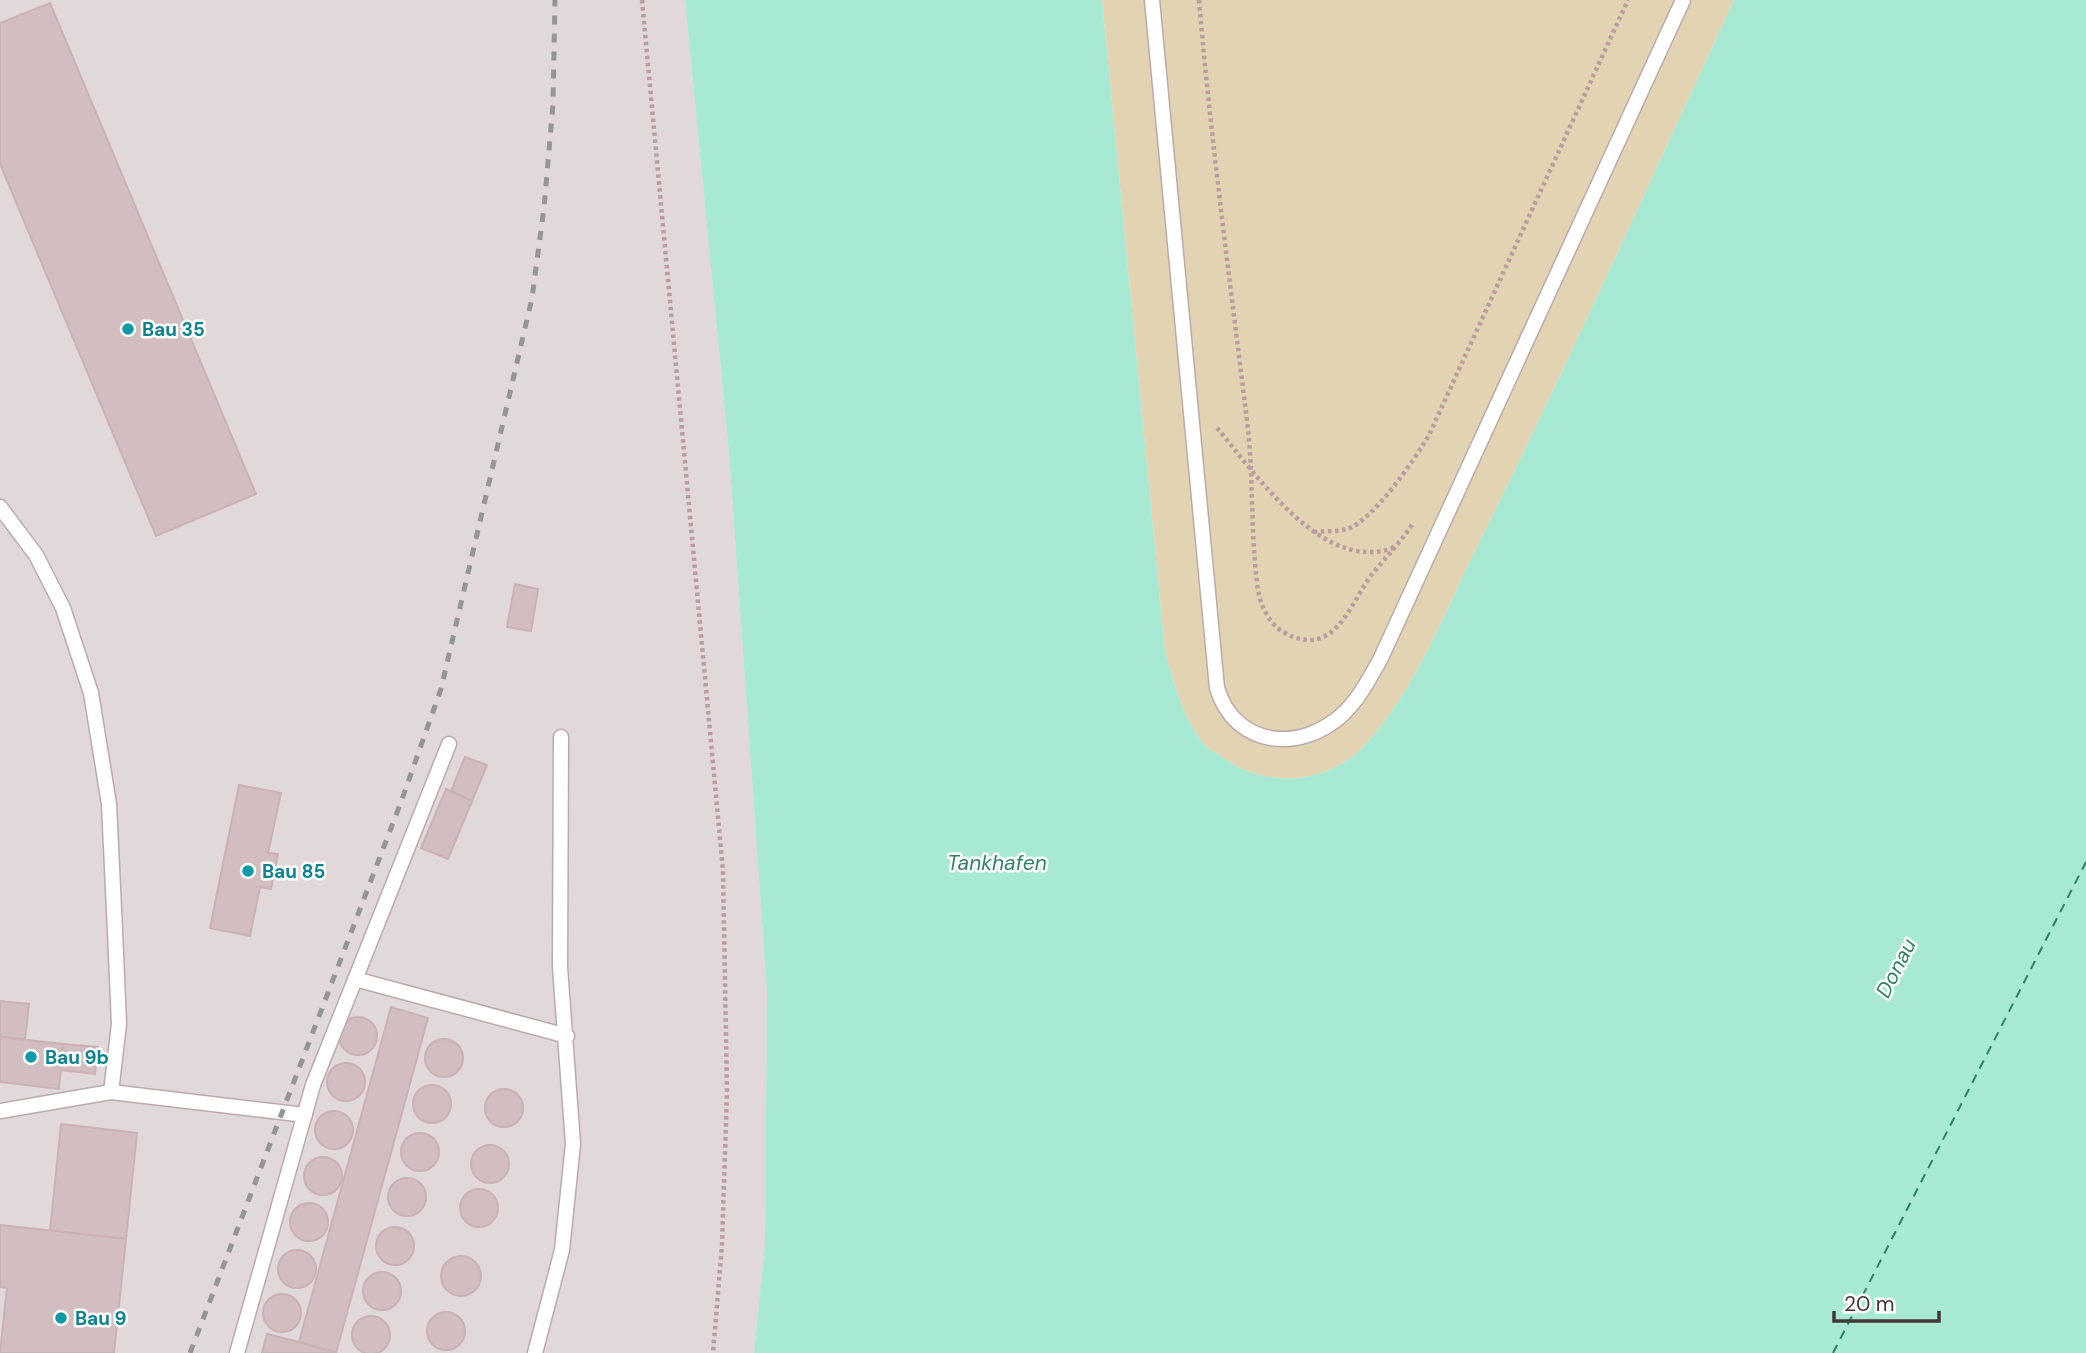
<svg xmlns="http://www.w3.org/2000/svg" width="2086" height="1353" font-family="'DM Sans',sans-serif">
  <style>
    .industrial { fill: #e1d8da }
    .green { fill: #e2d4b2 }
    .water { fill: #a8e9d3 }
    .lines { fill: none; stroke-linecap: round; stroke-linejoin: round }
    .ferry { stroke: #308066; stroke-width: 2; stroke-dasharray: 9 7; stroke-linecap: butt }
    .building { fill: #d2bdc0; stroke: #ccb1b4; stroke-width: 2 }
    .service-casing { stroke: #bcaaab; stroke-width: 17 }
    .path { stroke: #bc9c9f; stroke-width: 4.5; stroke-dasharray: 3.5 3.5; stroke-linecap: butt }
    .service { stroke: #fff; stroke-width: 14 }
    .rail { stroke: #959595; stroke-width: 5; stroke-dasharray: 9 9; stroke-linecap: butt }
    .culture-dot { fill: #0f9aa8; stroke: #fff; stroke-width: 2.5 }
    .labels { text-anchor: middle; stroke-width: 5; stroke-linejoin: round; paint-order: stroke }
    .culture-label { font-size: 19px; font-weight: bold; fill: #0d838f; stroke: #fff; text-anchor: start }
    .water-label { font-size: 21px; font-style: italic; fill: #308066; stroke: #fff }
  </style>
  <rect width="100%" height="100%" fill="#f1e6e7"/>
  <!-- industrial -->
  <polygon class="industrial" points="0,0 685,0 729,453 767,992 765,1245 754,1353 0,1353"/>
  <!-- green -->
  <path class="green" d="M1102,0h632c-83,179 -164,360 -252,537 -34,67 -66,154 -118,209 -38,39 -98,43 -142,11 -6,-4 -14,-8 -18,-13 -21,-25 -30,-61 -39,-92z"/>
  <!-- water -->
  <path class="water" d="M685,0h417l63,652c9,31 18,67 39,92 4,5 12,9 18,13 44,32 104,28 142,-11 52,-55 84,-142 118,-209 88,-177 169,-358 252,-537h352v1353h-1332l11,-108 2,-253 -38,-539z"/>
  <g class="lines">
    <!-- ferry -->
    <polyline class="ferry" points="1833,1353 2086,862"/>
  </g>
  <!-- building -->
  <g class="building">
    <polygon points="50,3 256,494 156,536 0,164 0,23"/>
    <polygon points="515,584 538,589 531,631 507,627"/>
    <polygon points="465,757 487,765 472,801 451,791"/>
    <polygon points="239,785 281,793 268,853 278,854 271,889 260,887 250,936 210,928"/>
    <polygon points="446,789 472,801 448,859 421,848"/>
    <polygon points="0,1001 29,1004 25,1039 0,1037"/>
    <polygon points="391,1007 428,1018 336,1353 299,1342"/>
    <circle cx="358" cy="1036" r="19"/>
    <polygon points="0,1037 63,1044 59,1089 0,1082"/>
    <circle cx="444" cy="1058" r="19"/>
    <polygon points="63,1044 98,1047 95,1074 61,1070"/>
    <circle cx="346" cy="1082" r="19"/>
    <circle cx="432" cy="1104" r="19"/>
    <circle cx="504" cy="1108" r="19"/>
    <circle cx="334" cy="1130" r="19"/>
    <polygon points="61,1124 137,1133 126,1239 50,1231"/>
    <circle cx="420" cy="1152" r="19"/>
    <circle cx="490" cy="1164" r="19"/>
    <circle cx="323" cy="1176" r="19"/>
    <circle cx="407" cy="1197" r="19"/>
    <circle cx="479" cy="1208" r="19"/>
    <circle cx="309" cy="1222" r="19"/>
    <polygon points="0,1225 126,1239 114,1353 0,1353 7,1288 0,1287"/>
    <circle cx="395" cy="1246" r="19"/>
    <circle cx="297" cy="1269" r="19"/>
    <circle cx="461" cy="1276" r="20"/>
    <circle cx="382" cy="1291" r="19"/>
    <circle cx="282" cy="1313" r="19"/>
    <circle cx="446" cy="1331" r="19"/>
    <circle cx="371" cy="1335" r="19"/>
    <polygon points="267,1334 299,1342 337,1353 262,1353"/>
  </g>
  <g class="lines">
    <defs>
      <g id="service">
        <path d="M1152,0l65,688c18,60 84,65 126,26 16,-15 26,-35 37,-54l303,-660"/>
        <polyline points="0,507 36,555 63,608 91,693 109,804 115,931 119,1024 111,1092"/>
        <polyline points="355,979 567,1036"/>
        <polyline points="0,1111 111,1092 305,1115"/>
        <polyline points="237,1353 313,1085 449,744"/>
        <polyline points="535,1353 562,1250 573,1144 560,967 561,737"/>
      </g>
    </defs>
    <!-- service casing -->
    <use href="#service" class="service-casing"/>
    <!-- path -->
    <g class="path">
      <polyline points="642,0 723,871 727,1092 722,1245 713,1353"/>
      <path d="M1199,0c12,141 31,281 48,421 7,56 3,113 11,169 3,17 12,35 27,43 51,27 65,-31 88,-60 14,-17 28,-31 40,-50"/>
      <path d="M1217,428c39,46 107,148 178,119"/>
      <path d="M1314,532c10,-1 23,0 33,-3 26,-8 68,-70 82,-94l199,-435"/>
    </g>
    <!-- service -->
    <use href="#service" class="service"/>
    <!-- rail -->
    <polyline class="rail" points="190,1353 401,802 441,689 532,298 544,208 553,104 555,0"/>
  </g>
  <!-- markers -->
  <g class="culture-dot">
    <circle cx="128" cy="329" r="7"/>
    <circle cx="248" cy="871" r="7"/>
    <circle cx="31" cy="1057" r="7"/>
    <circle cx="61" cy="1318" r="7"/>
  </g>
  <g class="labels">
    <!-- culture labels -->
    <g class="culture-label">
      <text x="142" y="336">Bau 35</text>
      <text x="262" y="878">Bau 85</text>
      <text x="45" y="1064">Bau 9b</text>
      <text x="75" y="1325">Bau 9</text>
    </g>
    <!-- water labels -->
    <g class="water-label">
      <text x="997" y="870">Tankhafen</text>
      <text transform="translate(1896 968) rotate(-63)" y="7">Donau</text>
    </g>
  </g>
  <!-- scale -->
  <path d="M1834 1311v10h105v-10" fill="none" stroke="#433638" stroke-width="3.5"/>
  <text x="1844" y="1311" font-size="21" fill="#433638" stroke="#ffffff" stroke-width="5" paint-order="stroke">20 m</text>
</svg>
